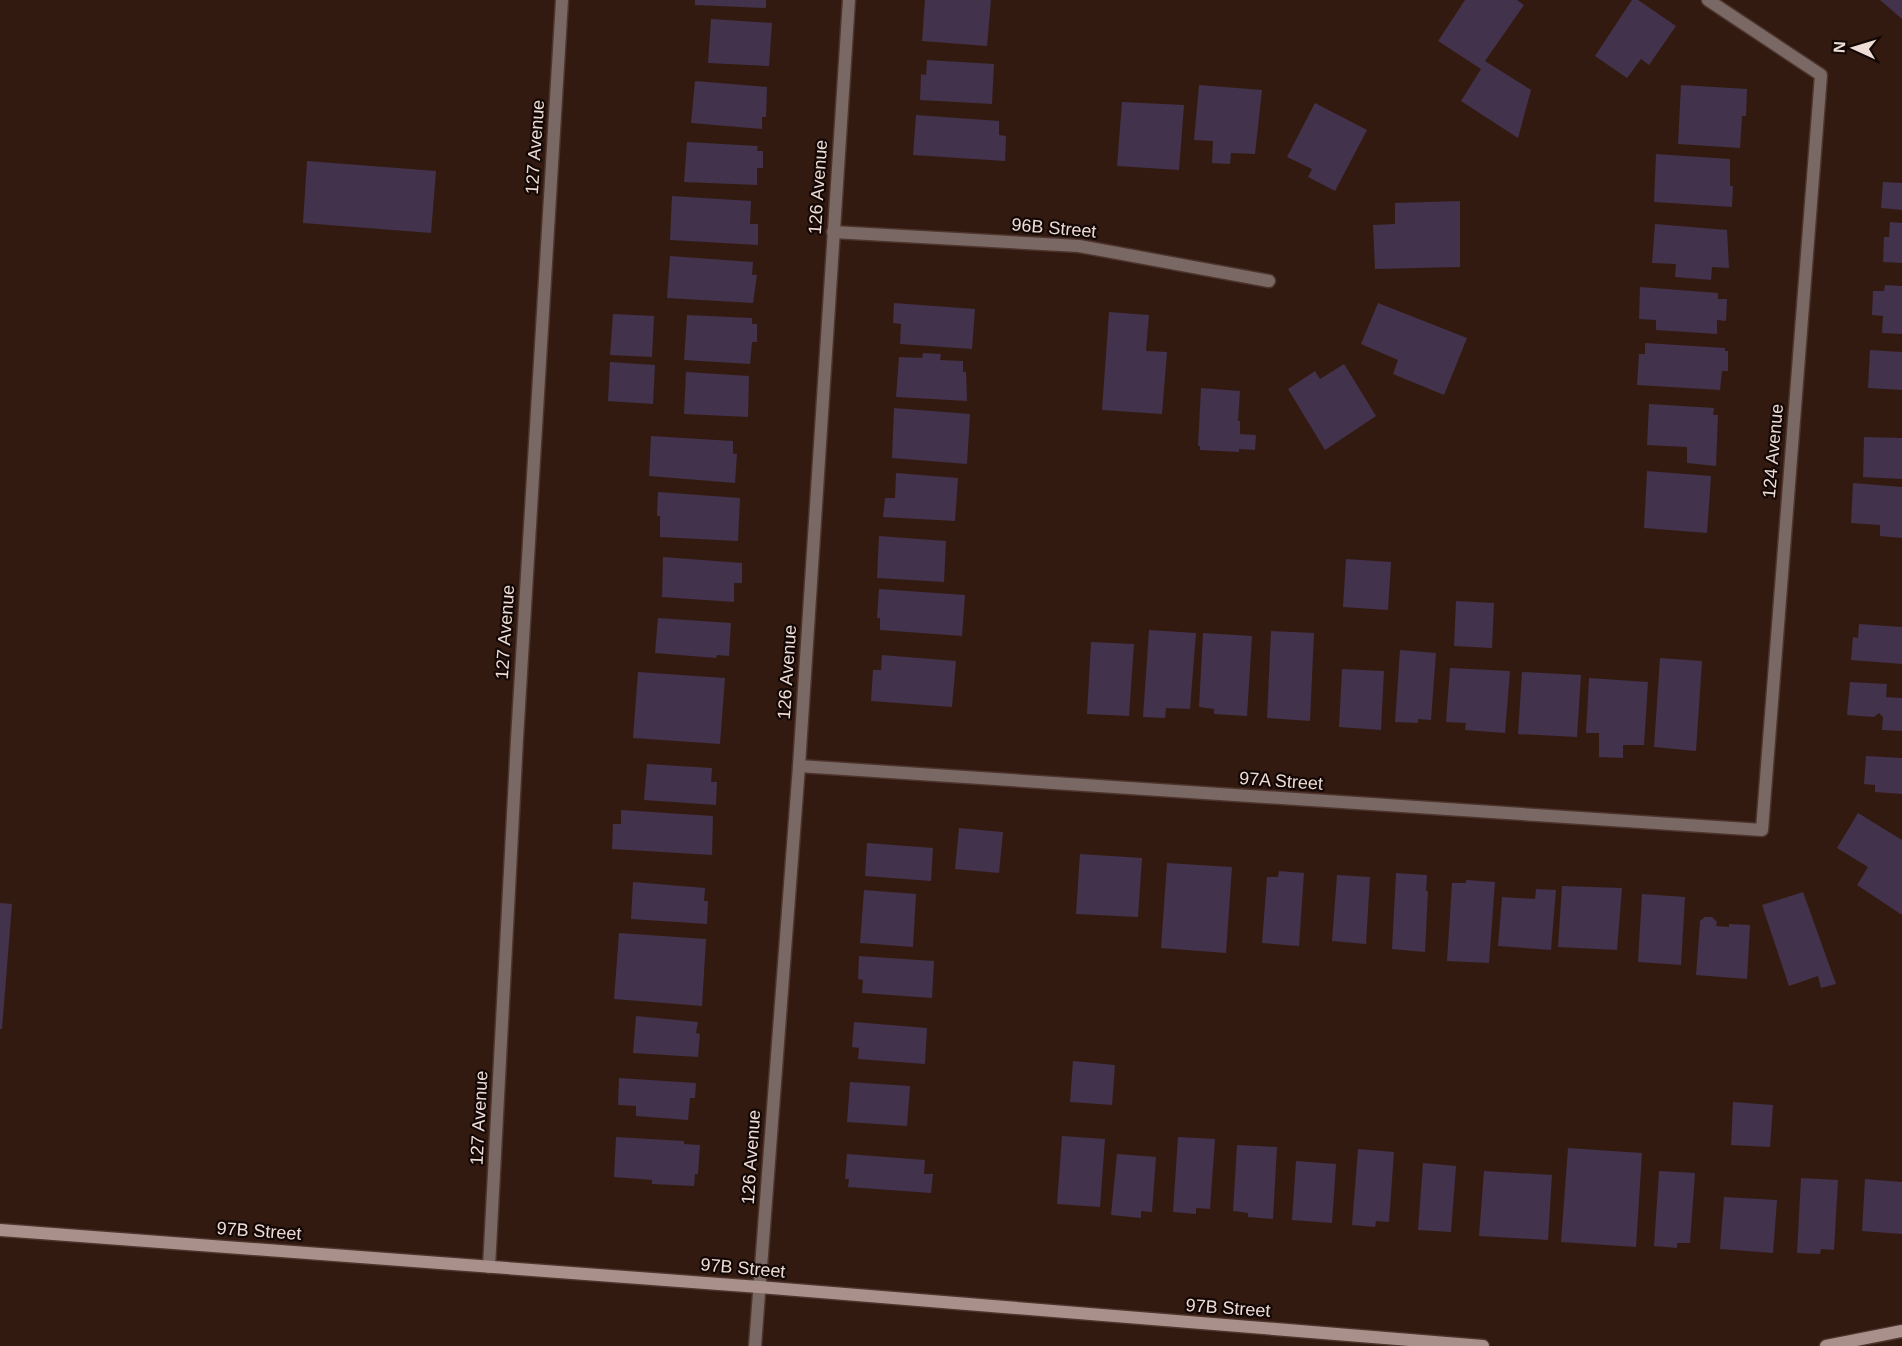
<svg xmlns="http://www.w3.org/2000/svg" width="1902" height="1346" font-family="Arial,sans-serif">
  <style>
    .building { fill: #42324b }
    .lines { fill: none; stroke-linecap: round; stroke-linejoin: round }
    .street-casing { stroke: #4d352d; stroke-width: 15 }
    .secondary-casing { stroke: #4d352d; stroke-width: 15 }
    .street { stroke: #796864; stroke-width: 12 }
    .secondary { stroke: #aa908a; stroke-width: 12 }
    .labels { text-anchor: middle; stroke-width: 4.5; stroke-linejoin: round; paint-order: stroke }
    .street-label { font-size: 18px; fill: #eedcd6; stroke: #130805 }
  </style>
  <rect width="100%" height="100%" fill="#331a11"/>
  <!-- building -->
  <g class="building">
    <polygon points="695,0 766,0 766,8 695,5"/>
    <polygon points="925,0 991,0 987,46 922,41"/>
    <polygon points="1465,0 1517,0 1524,5 1485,61 1531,90 1518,138 1461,101 1481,69 1438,41"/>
    <polygon points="1632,0 1638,0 1676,26 1649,65 1641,59 1627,78 1595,56"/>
    <polygon points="1880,0 1902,0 1902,19"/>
    <polygon points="711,19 772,23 769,66 708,63"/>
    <polygon points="927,60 994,64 992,104 920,100 921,74 926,75"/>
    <polygon points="695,81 767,87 766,117 762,117 762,129 691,123"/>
    <polygon points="1199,85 1262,90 1255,154 1231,153 1230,164 1212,163 1213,141 1194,140"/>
    <polygon points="1681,85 1747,89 1746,116 1742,116 1740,148 1678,144"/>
    <polygon points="1122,102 1184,105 1179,170 1117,166"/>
    <polygon points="1315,103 1367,130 1335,191 1308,177 1312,169 1287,157"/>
    <polygon points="916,115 999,121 999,135 1006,136 1005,161 913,155"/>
    <polygon points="687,142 758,146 757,151 763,151 763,168 757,168 757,185 684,182"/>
    <polygon points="1656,154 1730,159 1730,186 1733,186 1732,207 1654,202"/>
    <polygon points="307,161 436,171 431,233 303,223"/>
    <polygon points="1883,182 1902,183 1902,210 1881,208"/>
    <polygon points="672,196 751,201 750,224 758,224 758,245 670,240"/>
    <polygon points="1460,201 1460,267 1375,269 1373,225 1395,224 1395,203"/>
    <polygon points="1890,222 1902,223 1902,263 1883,262 1884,237 1889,237"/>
    <polygon points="1655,224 1727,230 1729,268 1712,267 1711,280 1675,277 1676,264 1652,263"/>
    <polygon points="670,256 753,262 752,275 757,275 753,303 667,298"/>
    <polygon points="1885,285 1902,286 1902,334 1882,333 1883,316 1872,315 1873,291 1884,291"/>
    <polygon points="1640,287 1718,293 1718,299 1727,299 1726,321 1717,320 1717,334 1656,330 1656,320 1639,319"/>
    <polygon points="894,303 975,309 972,349 900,344 901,324 893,323"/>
    <polygon points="1378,303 1467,338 1444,395 1393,374 1398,360 1361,344"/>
    <polygon points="1109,312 1149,315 1146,351 1167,352 1162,414 1102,410"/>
    <polygon points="613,314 654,316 652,357 610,355"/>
    <polygon points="687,315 752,318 752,324 757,324 757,342 752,342 750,364 684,360"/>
    <polygon points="1645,343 1725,348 1725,351 1728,351 1728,371 1722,371 1720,390 1637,385 1639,354 1645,354"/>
    <polygon points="1870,350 1902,352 1902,390 1868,388"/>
    <polygon points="923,353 941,354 940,360 963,361 963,372 966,372 967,401 896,397 899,357 922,358"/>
    <polygon points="610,362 655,365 653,404 608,401"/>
    <polygon points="1344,364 1376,416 1325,450 1288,389 1315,371 1320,379"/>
    <polygon points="686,372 749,376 748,417 684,414"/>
    <polygon points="1201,388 1240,391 1238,421 1240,421 1240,434 1256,435 1255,450 1239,449 1239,452 1200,450 1200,446 1198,446"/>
    <polygon points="1649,404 1714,408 1713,415 1718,415 1716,466 1687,463 1687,447 1647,445"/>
    <polygon points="894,408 970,414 967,464 892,458"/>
    <polygon points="651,436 733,441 733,454 737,454 735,483 649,476"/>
    <polygon points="1864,437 1902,438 1902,479 1863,477"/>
    <polygon points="1647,471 1711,476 1707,533 1644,528"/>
    <polygon points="896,473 958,478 955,521 883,517 885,498 895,498"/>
    <polygon points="1853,483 1902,487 1902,538 1880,536 1880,525 1851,523"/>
    <polygon points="658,492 740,498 738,541 660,537 660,516 657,516"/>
    <polygon points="879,536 946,541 944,582 877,578"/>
    <polygon points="663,557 742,563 742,583 734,583 734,602 662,597"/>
    <polygon points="1346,559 1391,562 1388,610 1343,607"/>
    <polygon points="879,589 965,595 962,636 880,630 880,618 877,618"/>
    <polygon points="1456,601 1494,603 1492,648 1454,646"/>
    <polygon points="658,618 731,623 729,656 717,655 716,658 655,653"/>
    <polygon points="1859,624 1902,627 1902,664 1851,660 1853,637 1858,638"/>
    <polygon points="1149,630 1196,633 1190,709 1166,708 1165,718 1143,717"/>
    <polygon points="1271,631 1314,633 1310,721 1267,718"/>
    <polygon points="1203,633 1252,636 1247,716 1214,714 1214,709 1199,707"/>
    <polygon points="1091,642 1134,644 1129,716 1087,714"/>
    <polygon points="1400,650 1436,653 1431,720 1418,719 1418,723 1395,722"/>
    <polygon points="882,655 956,661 952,707 871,701 873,670 881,670"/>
    <polygon points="1660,658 1702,661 1696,751 1654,747"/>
    <polygon points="1450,668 1510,671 1505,733 1465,730 1466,723 1446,722"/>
    <polygon points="1342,669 1384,671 1381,730 1339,727"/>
    <polygon points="638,672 725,678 720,744 633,738"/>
    <polygon points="1522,672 1581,675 1577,737 1518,734"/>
    <polygon points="1589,678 1648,682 1644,745 1623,745 1623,758 1599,757 1599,733 1586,733"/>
    <polygon points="1850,682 1887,684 1886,697 1902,698 1902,731 1882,730 1883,717 1879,713 1874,717 1847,715"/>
    <polygon points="1866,756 1902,758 1902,794 1875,792 1875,785 1864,784"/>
    <polygon points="647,764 712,768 711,782 717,782 716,805 644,800"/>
    <polygon points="621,810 713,816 712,855 612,849 613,824 621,824"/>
    <polygon points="1858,813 1902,840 1902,915 1857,885 1868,867 1837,848"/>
    <polygon points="959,828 1003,832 999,873 955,869"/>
    <polygon points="867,843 933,848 931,881 865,876"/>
    <polygon points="1080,854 1142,858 1138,917 1076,914"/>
    <polygon points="1167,863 1232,867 1226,953 1161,948"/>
    <polygon points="1279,871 1304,873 1299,946 1262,943 1267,877 1278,877"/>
    <polygon points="1396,873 1427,875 1426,891 1428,891 1425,952 1392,949"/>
    <polygon points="1337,875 1370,877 1366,944 1332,941"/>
    <polygon points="1466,880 1495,882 1489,963 1447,961 1452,883 1466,883"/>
    <polygon points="633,882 705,888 704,901 708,901 707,924 631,919"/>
    <polygon points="1562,886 1622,888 1617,950 1558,947"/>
    <polygon points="1536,889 1556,890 1551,950 1498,946 1502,897 1535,899"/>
    <polygon points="864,890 916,894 913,947 860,943"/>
    <polygon points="1803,892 1836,984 1821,988 1818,976 1789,986 1762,905"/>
    <polygon points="1642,894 1685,897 1681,965 1638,962"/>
    <polygon points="0,903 12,904 2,1029 0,1029"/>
    <polygon points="1705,917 1712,917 1717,922 1716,926 1729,927 1729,924 1750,925 1747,979 1696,975 1700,921"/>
    <polygon points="619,933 706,939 702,1006 614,999"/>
    <polygon points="859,956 934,961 932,998 862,993 863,980 858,979"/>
    <polygon points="636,1016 698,1022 696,1033 700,1034 698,1057 633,1053"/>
    <polygon points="854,1022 927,1028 925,1064 858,1059 859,1048 852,1047"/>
    <polygon points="1073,1061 1115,1065 1112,1105 1070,1102"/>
    <polygon points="619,1078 696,1083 695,1098 690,1098 688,1120 636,1116 636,1106 618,1105"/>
    <polygon points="850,1082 910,1086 907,1126 847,1122"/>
    <polygon points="1733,1102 1773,1105 1770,1147 1731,1145"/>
    <polygon points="1062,1136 1105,1139 1100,1207 1057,1204"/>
    <polygon points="616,1137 684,1141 684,1144 700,1145 698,1174 695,1174 694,1186 652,1184 652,1180 614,1177"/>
    <polygon points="1178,1137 1215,1139 1210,1209 1196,1208 1196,1214 1173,1212"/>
    <polygon points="1237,1145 1277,1147 1273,1219 1248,1217 1248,1213 1233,1211"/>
    <polygon points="1568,1148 1642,1153 1636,1247 1561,1242"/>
    <polygon points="1358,1149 1394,1152 1389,1222 1376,1221 1375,1227 1352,1225"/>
    <polygon points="847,1154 925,1160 924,1174 933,1174 931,1193 848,1187 849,1179 845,1179"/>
    <polygon points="1117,1154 1156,1157 1152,1212 1141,1211 1141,1218 1111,1215"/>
    <polygon points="1296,1161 1336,1164 1332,1223 1292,1220"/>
    <polygon points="1423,1163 1456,1166 1451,1232 1418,1230"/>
    <polygon points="1484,1171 1552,1175 1548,1240 1479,1236"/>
    <polygon points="1659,1171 1695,1173 1690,1243 1677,1243 1677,1248 1654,1246"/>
    <polygon points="1801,1178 1838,1180 1834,1250 1821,1249 1820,1254 1797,1253"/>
    <polygon points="1865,1179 1902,1182 1902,1234 1862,1231"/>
    <polygon points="1724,1197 1777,1200 1773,1253 1720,1249"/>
  </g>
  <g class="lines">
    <defs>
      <g id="street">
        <polyline points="833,232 1079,246 1269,281"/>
        <polyline points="799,766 1762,830 1821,75 1708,0"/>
        <polyline points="489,1267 517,739 562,0"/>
        <polyline points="755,1346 799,766 849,0"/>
      </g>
      <g id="secondary">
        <polyline points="0,1230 759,1287 1483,1346"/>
        <polyline points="1826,1346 1902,1331"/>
      </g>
    </defs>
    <!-- street casing -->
    <use href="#street" class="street-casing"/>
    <!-- secondary casing -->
    <use href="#secondary" class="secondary-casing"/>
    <!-- street -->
    <use href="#street" class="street"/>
    <!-- secondary -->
    <use href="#secondary" class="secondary"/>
  </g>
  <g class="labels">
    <!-- street labels -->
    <g class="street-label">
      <text transform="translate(535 147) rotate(-86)" y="6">127 Avenue</text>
      <text transform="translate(818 187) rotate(-86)" y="6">126 Avenue</text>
      <text transform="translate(1054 228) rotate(5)" y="6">96B Street</text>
      <text transform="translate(1773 451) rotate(-85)" y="6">124 Avenue</text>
      <text transform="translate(505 632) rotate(-86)" y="6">127 Avenue</text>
      <text transform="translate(787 672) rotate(-86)" y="6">126 Avenue</text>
      <text transform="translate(1281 781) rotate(4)" y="6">97A Street</text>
      <text transform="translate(479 1118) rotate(-87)" y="6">127 Avenue</text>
      <text transform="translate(751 1157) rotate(-86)" y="6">126 Avenue</text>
      <text transform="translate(259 1231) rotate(4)" y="6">97B Street</text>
      <text transform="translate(743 1268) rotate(5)" y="6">97B Street</text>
      <text transform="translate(1228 1308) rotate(4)" y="6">97B Street</text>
    </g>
  </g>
  <!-- north arrow -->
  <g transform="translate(1854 48) rotate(274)" stroke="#130805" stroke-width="4.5" paint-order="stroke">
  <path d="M0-4.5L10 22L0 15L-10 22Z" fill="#eedcd6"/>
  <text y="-9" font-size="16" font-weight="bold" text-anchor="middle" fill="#eedcd6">N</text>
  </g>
</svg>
